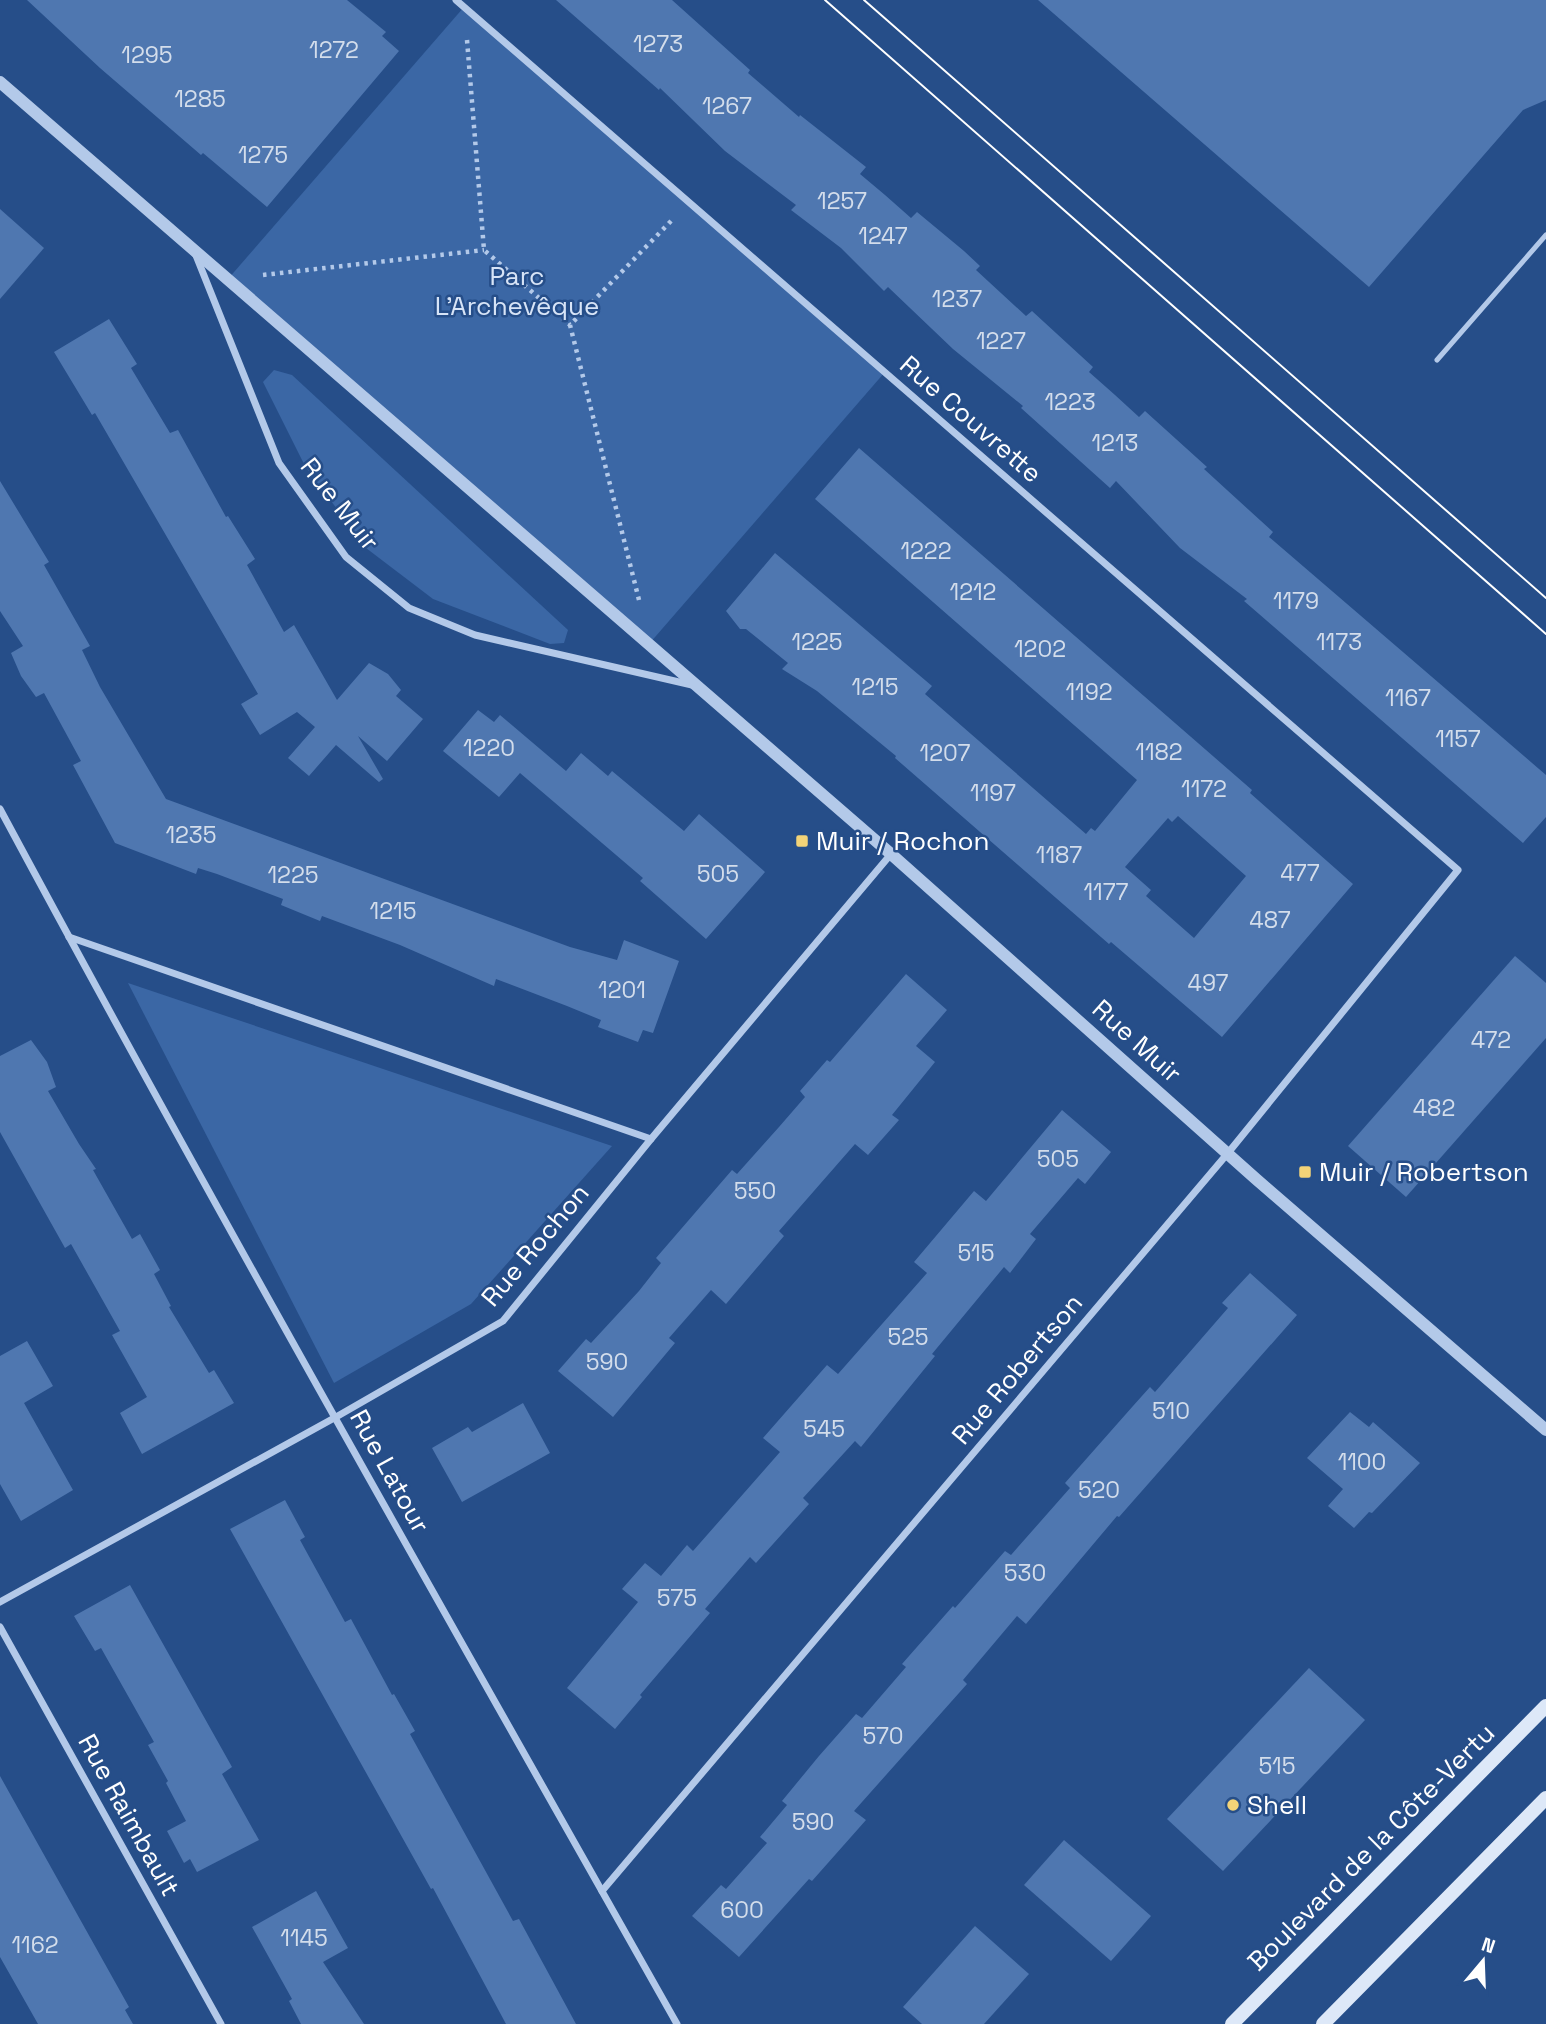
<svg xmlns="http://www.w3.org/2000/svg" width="1546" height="2024" font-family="'Space Grotesk',sans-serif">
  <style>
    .green { fill: #3b67a5 }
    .building { fill: #4f77b0; fill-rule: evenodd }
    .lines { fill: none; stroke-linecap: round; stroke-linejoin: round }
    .path { stroke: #b3c9e9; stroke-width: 4.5; stroke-dasharray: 3.5 5; stroke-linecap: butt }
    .service { stroke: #b3c9e9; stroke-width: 5 }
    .minor { stroke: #b3c9e9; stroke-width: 7 }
    .tertiary { stroke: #b3c9e9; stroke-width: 12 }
    .secondary { stroke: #dde8f8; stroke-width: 14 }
    .tram { stroke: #fff; stroke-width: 2 }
    .poi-dot { fill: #f2d378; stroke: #264e89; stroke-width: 2.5 }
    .labels { text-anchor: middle; stroke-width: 5; stroke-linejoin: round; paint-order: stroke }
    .number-label { font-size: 23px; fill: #d3ddeb }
    .park-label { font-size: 26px; fill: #d7e4f7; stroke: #264e89 }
    .street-label { font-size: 26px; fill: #fff; stroke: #264e89 }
    .poi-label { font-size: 26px; fill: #fff; stroke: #264e89; text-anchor: start }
  </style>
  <rect width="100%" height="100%" fill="#264e89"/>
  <!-- green -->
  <g class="green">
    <polygon points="464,7 885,372 649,644 228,279"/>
    <polygon points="274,370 292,375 568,630 564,643 550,644 433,599 366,548 305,466 263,382"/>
    <polygon points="128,983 612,1146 471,1304 334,1383"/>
  </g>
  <!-- building -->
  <g class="building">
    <polygon points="27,0 347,0 386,32 382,36 399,51 267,207 203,153 201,155 100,68"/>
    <polygon points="556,0 672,0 750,70 748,73 799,117 800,115 866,167 860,174 885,195 911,218 917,212 964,251 980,266 976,270 1026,316 1032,311 1093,367 1089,372 1115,395 1139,417 1145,411 1207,467 1204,469 1273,532 1269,537 1546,775 1546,817 1523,843 1244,601 1247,599 1180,548 1116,481 1110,488 1021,408 1023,406 953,349 888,287 884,291 841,248 791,210 796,205 725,151 660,88 659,90"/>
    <polygon points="1038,0 1546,0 1546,100 1523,110 1369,287"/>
    <polygon points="0,209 44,248 0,299"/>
    <polygon points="109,319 137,364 131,368 170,433 178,430 226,517 228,516 255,559 247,565 284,632 294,625 337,700 369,663 388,674 401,690 396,696 423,719 387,761 358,736 383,779 379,782 336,745 309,776 288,758 315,727 297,712 260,735 241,704 258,694 95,413 92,415 54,352"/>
    <path d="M859,448l393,342 -2,3 103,91 -131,153 -111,-95 -2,2 -214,-186 1,-2 -79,-65 -35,-22 6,-6 -42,-34h-6l-14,-18 49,-58 157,133 -7,8 161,140 5,-6 4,3 42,-51 -322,-281zM1178,816l68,60 -52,62 -48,-42 5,-6 -26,-23 43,-49 4,4z"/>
    <polygon points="0,481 49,562 44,565 90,646 82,650 100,687 166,799 570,947 617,960 624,940 679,961 653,1033 643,1030 638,1042 598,1027 601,1020 567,1006 496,979 494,986 400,945 322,916 320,921 281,905 283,899 217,874 198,868 196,874 115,843 73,765 81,761 44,693 36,697 21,676 11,653 23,646 0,611"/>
    <polygon points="478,710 494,722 500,715 566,771 581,753 608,776 612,771 684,831 699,814 765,872 706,939 640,881 643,878 520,773 499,797 443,751"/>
    <polygon points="1515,956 1546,983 1546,1038 1406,1197 1348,1146"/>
    <polygon points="906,974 947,1010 916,1046 935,1062 892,1115 899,1120 868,1155 855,1144 779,1231 784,1236 726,1304 711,1290 669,1338 675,1343 613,1417 558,1371 586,1339 591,1343 639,1291 661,1263 656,1258 732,1170 737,1174 779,1127 805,1097 800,1091 827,1060 830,1062"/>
    <polygon points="31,1040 47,1062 56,1087 48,1091 79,1144 96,1169 93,1170 132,1239 140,1234 160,1270 154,1274 171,1306 169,1307 209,1373 214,1370 234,1403 142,1454 120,1413 147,1397 112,1335 120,1331 71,1244 65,1248 0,1132 0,1056"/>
    <polygon points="1062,1110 1111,1152 1085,1184 1078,1178 1030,1234 1036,1239 1010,1273 1004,1267 932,1354 935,1356 861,1447 855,1441 803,1498 809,1504 756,1563 750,1557 705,1609 710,1613 640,1695 642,1697 615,1729 567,1688 638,1602 622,1589 645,1563 661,1576 687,1545 693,1551 780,1452 763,1438 827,1365 838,1374 927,1273 914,1262 974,1191 986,1201"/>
    <polygon points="1250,1273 1297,1315 1119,1517 1117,1516 1026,1624 1017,1616 963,1680 967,1684 854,1811 866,1820 812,1881 809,1879 739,1957 692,1916 721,1885 726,1889 767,1843 760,1837 787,1805 782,1801 819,1756 856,1714 862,1718 906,1667 902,1664 953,1606 955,1608 1005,1551 1011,1555 1070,1488 1065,1483 1133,1406 1150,1387 1155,1392 1228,1308 1222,1303"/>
    <polygon points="27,1341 53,1386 24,1403 73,1490 21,1521 0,1484 0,1356"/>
    <polygon points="523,1403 550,1453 462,1502 432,1448 468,1427 472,1432"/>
    <polygon points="1350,1412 1369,1427 1373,1422 1420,1463 1372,1513 1369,1512 1354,1528 1328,1506 1343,1489 1307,1458"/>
    <polygon points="285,1500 305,1537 300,1540 345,1622 351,1619 392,1695 394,1694 415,1731 410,1734 513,1921 519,1919 576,2024 506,2024 433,1888 431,1889 230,1529"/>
    <polygon points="130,1585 232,1767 222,1774 259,1840 197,1872 190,1859 184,1863 167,1831 186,1821 166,1783 168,1781 148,1745 154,1742 101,1648 95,1651 74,1616"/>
    <polygon points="1309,1668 1365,1720 1223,1871 1167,1819"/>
    <polygon points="0,1776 129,2007 125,2010 133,2024 38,2024 0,1957"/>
    <polygon points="1064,1840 1151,1916 1111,1961 1024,1885"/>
    <polygon points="316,1891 348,1948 323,1962 364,2024 301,2024 289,2001 292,1999 252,1927"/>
    <polygon points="975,1926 1029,1974 984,2024 922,2024 903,2007"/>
  </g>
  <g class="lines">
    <!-- path -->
    <g class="path">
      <polyline points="467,40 484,250 570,325"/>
      <polyline points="263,275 484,250"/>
      <polyline points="639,600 570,325 674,218"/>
    </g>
    <!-- service -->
    <polyline class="service" points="1437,360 1546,235"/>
    <!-- minor -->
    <g class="minor">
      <polyline points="456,0 1458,870 1228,1153 602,1891"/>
      <polyline points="195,253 279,463 346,557 409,608 475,635 692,685"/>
      <path d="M0,809c219,408 449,811 677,1215"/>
      <polyline points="69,937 651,1139"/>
      <polyline points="0,1602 336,1417 503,1321 651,1139 891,854"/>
      <polyline points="0,1627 221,2024"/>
    </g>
    <!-- tertiary -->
    <polyline class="tertiary" points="0,82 891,854 1256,1179 1546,1430"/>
    <!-- secondary -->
    <g class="secondary">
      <polyline points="1232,2024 1546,1706"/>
      <polyline points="1323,2024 1546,1798"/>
    </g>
    <!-- tram -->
    <g class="tram">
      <polyline points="825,0 1546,634"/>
      <polyline points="864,0 1546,598"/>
    </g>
  </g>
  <!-- markers -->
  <g class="poi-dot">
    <rect x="795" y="834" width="14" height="14" rx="3.5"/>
    <rect x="1298" y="1165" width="14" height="14" rx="3.5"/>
    <circle cx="1233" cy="1805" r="7"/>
  </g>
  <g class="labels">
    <!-- number labels -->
    <g class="number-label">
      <text x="658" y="52">1273</text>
      <text x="334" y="58">1272</text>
      <text x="147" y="63">1295</text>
      <text x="200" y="107">1285</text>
      <text x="727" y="114">1267</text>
      <text x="263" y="163">1275</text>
      <text x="842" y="209">1257</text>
      <text x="883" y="244">1247</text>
      <text x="957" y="307">1237</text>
      <text x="1001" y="349">1227</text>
      <text x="1070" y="410">1223</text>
      <text x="1115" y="451">1213</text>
      <text x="926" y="559">1222</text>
      <text x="973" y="600">1212</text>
      <text x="1296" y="609">1179</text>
      <text x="817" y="650">1225</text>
      <text x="1339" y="650">1173</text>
      <text x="1040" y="657">1202</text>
      <text x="875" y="695">1215</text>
      <text x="1089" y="700">1192</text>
      <text x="1408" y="706">1167</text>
      <text x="1458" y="747">1157</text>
      <text x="489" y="756">1220</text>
      <text x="1159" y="760">1182</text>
      <text x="945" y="761">1207</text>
      <text x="1204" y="797">1172</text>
      <text x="993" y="801">1197</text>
      <text x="191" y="843">1235</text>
      <text x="1059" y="863">1187</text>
      <text x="1300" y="881">477</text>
      <text x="718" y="882">505</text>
      <text x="293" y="883">1225</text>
      <text x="1106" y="900">1177</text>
      <text x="393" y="919">1215</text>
      <text x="1270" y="928">487</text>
      <text x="1208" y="991">497</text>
      <text x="622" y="998">1201</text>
      <text x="1491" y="1048">472</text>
      <text x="1434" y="1116">482</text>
      <text x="1058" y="1167">505</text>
      <text x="755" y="1199">550</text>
      <text x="976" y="1261">515</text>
      <text x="908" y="1345">525</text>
      <text x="607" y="1370">590</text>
      <text x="1171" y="1419">510</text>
      <text x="824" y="1437">545</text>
      <text x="1362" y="1470">1100</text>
      <text x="1099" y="1498">520</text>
      <text x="1025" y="1581">530</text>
      <text x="677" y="1606">575</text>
      <text x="883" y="1744">570</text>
      <text x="1277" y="1774">515</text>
      <text x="813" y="1830">590</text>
      <text x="742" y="1918">600</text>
      <text x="304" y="1946">1145</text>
      <text x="35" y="1953">1162</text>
    </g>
    <!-- park labels -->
    <g class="park-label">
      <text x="517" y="285">Parc<tspan x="517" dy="30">L'Archevêque</tspan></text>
    </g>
    <!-- street labels -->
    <g class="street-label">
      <text transform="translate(971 419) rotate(41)" y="9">Rue Couvrette</text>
      <text transform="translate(340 504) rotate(52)" y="9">Rue Muir</text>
      <text transform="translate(1137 1041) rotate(42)" y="9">Rue Muir</text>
      <text transform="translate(535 1245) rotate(-50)" y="9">Rue Rochon</text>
      <text transform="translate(1017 1369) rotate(-50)" y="9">Rue Robertson</text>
      <text transform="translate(390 1471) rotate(61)" y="9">Rue Latour</text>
      <text transform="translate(129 1815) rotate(61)" y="9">Rue Raimbault</text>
      <text transform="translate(1371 1847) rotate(-45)" y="9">Boulevard de la Côte-Vertu</text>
    </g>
    <!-- poi labels -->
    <g class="poi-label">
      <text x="816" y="850">Muir / Rochon</text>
      <text x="1319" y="1181">Muir / Robertson</text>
      <text x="1247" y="1814">Shell</text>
    </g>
  </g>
  <!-- north arrow -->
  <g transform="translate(1483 1961) rotate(19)" stroke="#264e89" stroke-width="5" paint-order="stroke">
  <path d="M0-5L12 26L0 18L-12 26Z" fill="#ffffff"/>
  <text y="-10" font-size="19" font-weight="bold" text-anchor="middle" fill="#ffffff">N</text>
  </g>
</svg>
